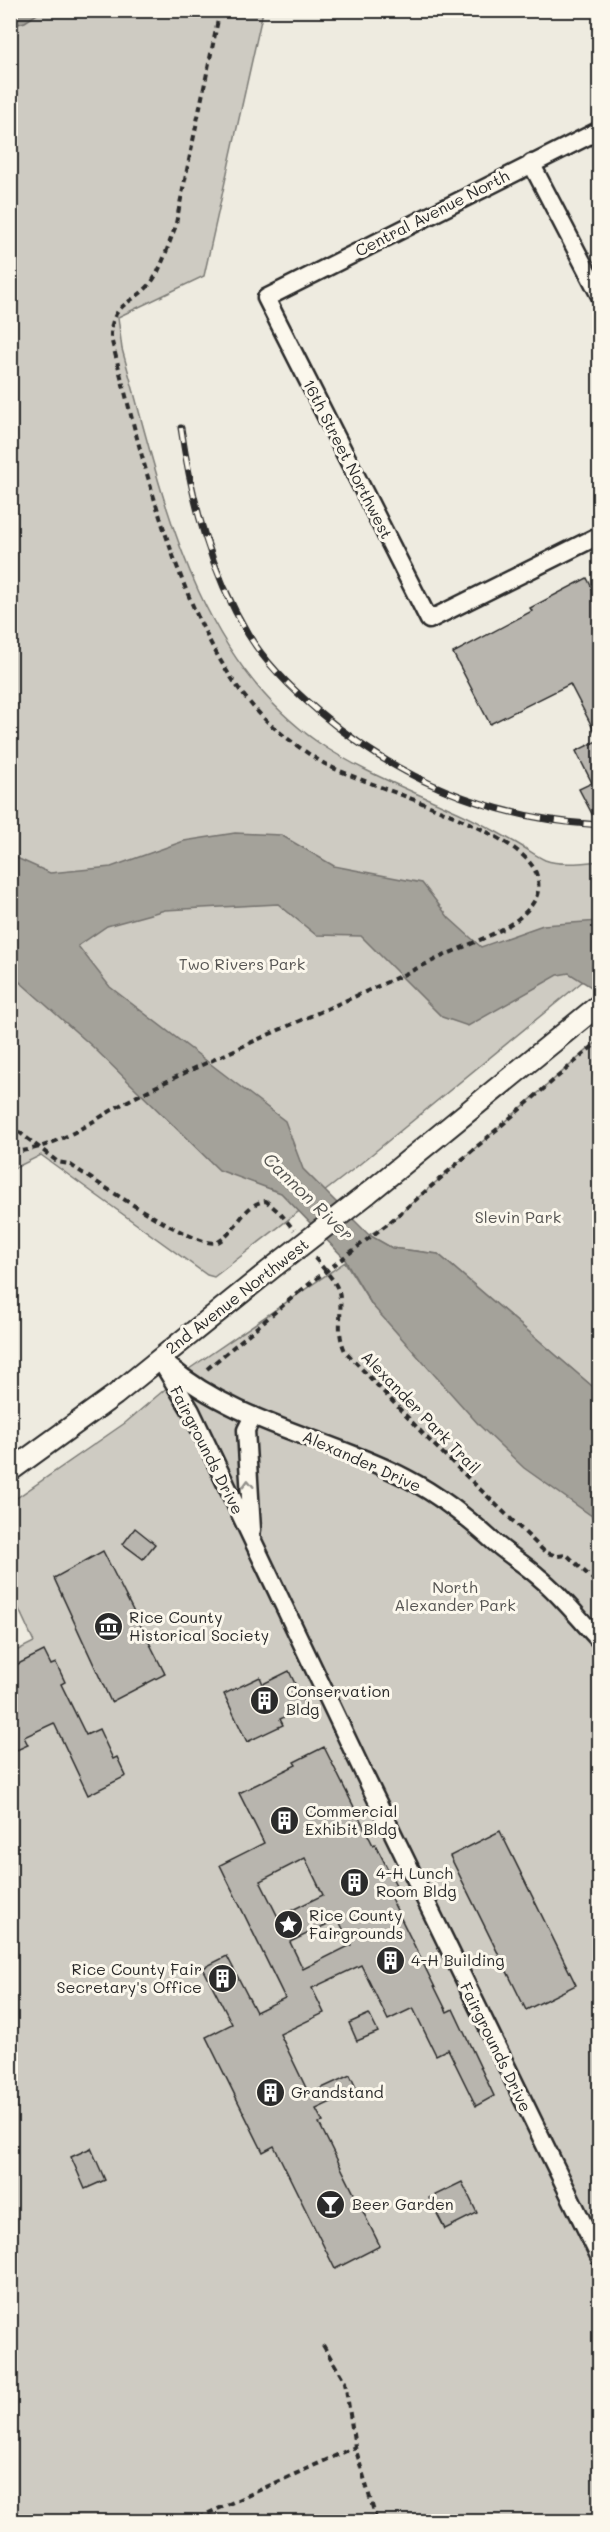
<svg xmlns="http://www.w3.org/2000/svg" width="610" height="2532" font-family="Mali,sans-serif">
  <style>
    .green { fill: #cecbc2; stroke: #7c7b76; stroke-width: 1.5 }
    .water { fill: #a4a29a; stroke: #74726e; stroke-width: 1.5 }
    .building { fill: #b8b5ae; stroke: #2b2b2b; stroke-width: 1.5; fill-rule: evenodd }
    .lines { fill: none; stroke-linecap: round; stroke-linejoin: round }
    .minor-casing { stroke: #2b2b2b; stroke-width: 21 }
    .tertiary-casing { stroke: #2b2b2b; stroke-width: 24 }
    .path { stroke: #2b2b2b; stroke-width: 4; stroke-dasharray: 6 4.5; stroke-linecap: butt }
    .minor { stroke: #fbf7ec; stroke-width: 16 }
    .tertiary { stroke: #fbf7ec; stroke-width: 20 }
    .rail-casing { stroke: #2b2b2b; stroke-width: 7 }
    .rail { stroke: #fbf7ec; stroke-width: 4.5; stroke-dasharray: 14; stroke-linecap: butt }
    .tertiary-bridge-casing { stroke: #2b2b2b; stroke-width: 24; stroke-linecap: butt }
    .path-bridge { stroke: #2b2b2b; stroke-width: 4; stroke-dasharray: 6 4.5; stroke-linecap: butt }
    .tertiary-bridge { stroke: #fbf7ec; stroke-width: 20 }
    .oneway { stroke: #93918c }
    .labels { text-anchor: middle; stroke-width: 6; stroke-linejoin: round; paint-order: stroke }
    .street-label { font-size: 16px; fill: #2b2b2b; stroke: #fbf7ec }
    .park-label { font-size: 16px; fill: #545351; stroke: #fbf7ec }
    .poi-label { font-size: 16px; fill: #2b2b2b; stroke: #fbf7ec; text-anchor: start }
    .water-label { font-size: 18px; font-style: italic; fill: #555552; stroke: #fbf7ec }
  </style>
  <rect width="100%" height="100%" fill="#eeebe0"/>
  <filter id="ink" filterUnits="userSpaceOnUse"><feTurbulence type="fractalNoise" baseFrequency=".0167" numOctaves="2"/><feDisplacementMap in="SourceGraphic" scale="12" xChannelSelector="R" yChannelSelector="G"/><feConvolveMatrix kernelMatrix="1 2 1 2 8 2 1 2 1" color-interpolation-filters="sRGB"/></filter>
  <g filter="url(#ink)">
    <!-- green -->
    <g class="green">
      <path d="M11,11h252l-59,265 -86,41 4,32c40,141 69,305 197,394 41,28 89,46 134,67 23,10 44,22 65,34 9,5 18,12 27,16 15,6 39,3 54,1v107l-244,200 -141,109 -7,-2 -166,-120 -30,15z"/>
      <polygon points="599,1040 599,1392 438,1254 392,1248 369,1235 390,1222"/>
      <polygon points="345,1262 372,1305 599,1521 599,2521 11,2521 10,1654 34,1642 11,1592 11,1502 125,1423 189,1369"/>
    </g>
    <!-- water -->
    <g class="water">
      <polygon points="10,11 11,10 42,11 25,22 11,26"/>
      <polygon points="235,833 281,835 334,866 422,883 449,918 481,947 543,925 599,921 599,992 569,973 558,975 468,1026 442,1017 361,936 316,935 278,904 165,910 107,926 78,946 110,987 285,1121 303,1169 369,1235 392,1248 438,1254 599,1392 599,1521 524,1468 480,1426 372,1305 344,1258 281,1193 219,1170 93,1047 11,974 10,855 50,873 111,867 184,841"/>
    </g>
    <!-- building -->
    <g class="building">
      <polygon points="587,578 600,604 600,829 579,789 592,783 576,751 599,740 570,684 490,724 453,653 532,611 530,608"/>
      <polygon points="135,1528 155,1544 143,1559 123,1544"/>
      <polygon points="103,1551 165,1674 111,1702 54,1578"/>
      <polygon points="44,1651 51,1665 56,1663 65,1682 61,1684 86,1735 99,1729 113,1759 117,1757 126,1776 88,1795 54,1723 24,1737 28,1745 10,1753 10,1668"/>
      <polygon points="289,1671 306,1707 280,1719 283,1725 247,1742 224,1694 260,1677 263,1684"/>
      <path d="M324,1747l49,98 2,-1 23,45 -9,5 58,118 6,-3 41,87 -18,10 -28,-57 -12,6 -23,-47 -25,12 -27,-55 -49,23 12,25 -44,21 29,60 41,-19 7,15 -41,19 7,13 -4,1 61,123 -45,23 -61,-123 -11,6 -57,-115 26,-13 -29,-56 24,-12 29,56 29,-14 -65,-133 44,-22 -25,-50 57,-28 -2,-3zM305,1858l18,37 -45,22 -18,-36zM338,1919l13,26 -48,24 -13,-27z"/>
      <polygon points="500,1831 576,1985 526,2010 450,1856"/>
      <polygon points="369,2014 378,2032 357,2041 349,2023"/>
      <polygon points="91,2148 105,2180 85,2189 71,2157"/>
      <polygon points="462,2182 477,2213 445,2229 429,2198"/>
    </g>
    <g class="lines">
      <defs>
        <g id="minor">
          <polyline points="600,130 266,298 429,620 600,535"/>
          <polyline points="531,163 600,296"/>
          <polyline points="159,1358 191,1411 364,1774 600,2258"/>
          <path d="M169,1366c67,57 160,72 237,112 33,17 60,39 88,64 15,13 32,23 46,36 22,18 40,42 60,63"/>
          <polyline points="252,1530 246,1430 253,1416"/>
        </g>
        <g id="tertiary">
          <polyline points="367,1194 600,1004"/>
          <polyline points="10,1471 115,1395 276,1265"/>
        </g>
      </defs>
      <!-- minor casing -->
      <use href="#minor" class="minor-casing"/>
      <!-- tertiary casing -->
      <use href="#tertiary" class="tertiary-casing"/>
      <!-- path -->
      <g class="path">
        <path d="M10,1125l48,37 11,2c22,14 129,87 149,78 19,-10 25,-39 48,-41l14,12 14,17"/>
        <path d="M22,1151c38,-6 69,-29 102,-48 30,-16 60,-30 91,-44 75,-35 151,-66 226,-102 23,-11 58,-23 78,-39 15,-13 24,-25 17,-45 -16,-44 -167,-86 -211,-109 -19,-11 -39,-26 -55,-40 -88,-80 -129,-273 -159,-386 -1,-38 25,-33 42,-58 10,-15 15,-35 22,-52l45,-218"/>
        <polyline points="390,1222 600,1040"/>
        <path d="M315,1258c9,12 24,25 25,40 2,20 -4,33 5,53l82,87 118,114 12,4 10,-1 33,31"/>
        <polyline points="207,1369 299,1292"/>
        <polyline points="323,2345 345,2382 355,2447 377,2522"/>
        <polyline points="189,2522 355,2447"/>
      </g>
      <!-- minor -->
      <use href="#minor" class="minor"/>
      <!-- tertiary -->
      <use href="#tertiary" class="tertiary"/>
      <defs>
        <path id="rail" d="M181,428c11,73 29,142 67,206 18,30 44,55 70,77 81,70 175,108 282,114"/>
      </defs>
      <!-- rail casing -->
      <use href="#rail" class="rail-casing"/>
      <!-- rail -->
      <use href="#rail" class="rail"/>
      <defs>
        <polyline id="tertiary-bridge" points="276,1265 367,1194"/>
      </defs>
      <!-- tertiary-bridge casing -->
      <use href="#tertiary-bridge" class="tertiary-bridge-casing"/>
      <!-- path-bridge -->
      <polyline class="path-bridge" points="299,1292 390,1222"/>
      <!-- tertiary-bridge -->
      <use href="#tertiary-bridge" class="tertiary-bridge"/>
    </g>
    <!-- one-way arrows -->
    <defs><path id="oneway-chevron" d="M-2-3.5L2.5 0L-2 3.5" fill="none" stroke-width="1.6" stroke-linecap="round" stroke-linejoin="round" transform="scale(1.5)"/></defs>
    <use class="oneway" href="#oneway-chevron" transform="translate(248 1484) rotate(-92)"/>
  </g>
  <!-- icons -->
  <defs>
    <symbol id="museum-disc" viewBox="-11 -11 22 22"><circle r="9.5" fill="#2b2b2b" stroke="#fbf7ec"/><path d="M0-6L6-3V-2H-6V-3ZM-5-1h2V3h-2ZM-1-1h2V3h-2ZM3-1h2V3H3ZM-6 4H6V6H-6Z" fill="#fff"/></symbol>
    <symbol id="building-disc" viewBox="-11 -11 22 22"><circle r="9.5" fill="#2b2b2b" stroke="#fbf7ec"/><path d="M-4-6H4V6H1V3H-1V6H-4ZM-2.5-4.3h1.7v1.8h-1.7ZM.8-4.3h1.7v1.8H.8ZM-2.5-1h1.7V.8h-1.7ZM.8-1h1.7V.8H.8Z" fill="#fff"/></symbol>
    <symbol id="sight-disc" viewBox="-11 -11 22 22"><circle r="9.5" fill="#2b2b2b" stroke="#fbf7ec"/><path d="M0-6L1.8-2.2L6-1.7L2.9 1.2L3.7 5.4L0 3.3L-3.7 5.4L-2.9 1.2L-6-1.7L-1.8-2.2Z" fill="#fff"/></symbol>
    <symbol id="bar-disc" viewBox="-11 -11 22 22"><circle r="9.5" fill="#2b2b2b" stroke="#fbf7ec"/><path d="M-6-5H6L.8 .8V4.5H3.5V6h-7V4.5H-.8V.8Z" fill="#fff"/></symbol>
  </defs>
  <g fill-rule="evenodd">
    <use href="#museum-disc" x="92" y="1610" width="33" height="33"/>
    <use href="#building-disc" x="248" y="1684" width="33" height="33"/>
    <use href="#building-disc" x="268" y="1804" width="33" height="33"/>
    <use href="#building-disc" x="338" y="1866" width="33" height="33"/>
    <use href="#sight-disc" x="272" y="1908" width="33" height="33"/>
    <use href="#building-disc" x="374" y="1944" width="33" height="33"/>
    <use href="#building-disc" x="206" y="1962" width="33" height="33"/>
    <use href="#building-disc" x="254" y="2076" width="33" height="33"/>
    <use href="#bar-disc" x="314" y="2188" width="33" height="33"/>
  </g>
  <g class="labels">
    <!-- street labels -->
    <g class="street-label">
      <text transform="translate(432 213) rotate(-27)" y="6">Central Avenue North</text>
      <text transform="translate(348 459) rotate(63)" y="6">16th Street Northwest</text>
      <text transform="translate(237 1296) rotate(-38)" y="6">2nd Avenue Northwest</text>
      <text transform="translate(421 1412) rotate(46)" y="6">Alexander Park Trail</text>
      <text transform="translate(207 1450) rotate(63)" y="6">Fairgrounds Drive</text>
      <text transform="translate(362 1461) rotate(24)" y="6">Alexander Drive</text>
      <text transform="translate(496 2047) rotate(64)" y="6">Fairgrounds Drive</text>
    </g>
    <!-- park labels -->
    <g class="park-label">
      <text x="242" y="970">Two Rivers Park</text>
      <text x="518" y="1223">Slevin Park</text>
      <text x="455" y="1593">North<tspan x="455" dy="18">Alexander Park</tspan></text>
    </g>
    <!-- poi labels -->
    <g class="poi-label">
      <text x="129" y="1623">Rice County<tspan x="129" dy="18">Historical Society</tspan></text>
      <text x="286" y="1697">Conservation<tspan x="286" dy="18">Bldg</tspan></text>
      <text x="305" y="1817">Commercial<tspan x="305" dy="18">Exhibit Bldg</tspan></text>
      <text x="376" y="1879">4-H Lunch<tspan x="376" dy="18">Room Bldg</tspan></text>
      <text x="309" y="1921">Rice County<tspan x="309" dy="18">Fairgrounds</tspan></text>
      <text x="411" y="1966">4-H Building</text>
      <text x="202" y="1975" text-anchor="end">Rice County Fair<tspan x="202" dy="18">Secretary's Office</tspan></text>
      <text x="291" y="2098">Grandstand</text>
      <text x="352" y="2210">Beer Garden</text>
    </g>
    <!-- water labels -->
    <g class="water-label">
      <text transform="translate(308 1197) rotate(44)" y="6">Cannon River</text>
    </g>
  </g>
  <!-- margin -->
  <rect width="610" height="2532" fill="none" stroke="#fbf7ec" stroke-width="36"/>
  <rect x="18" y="18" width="574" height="2496" fill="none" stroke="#2b2b2b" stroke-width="2" filter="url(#ink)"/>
</svg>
